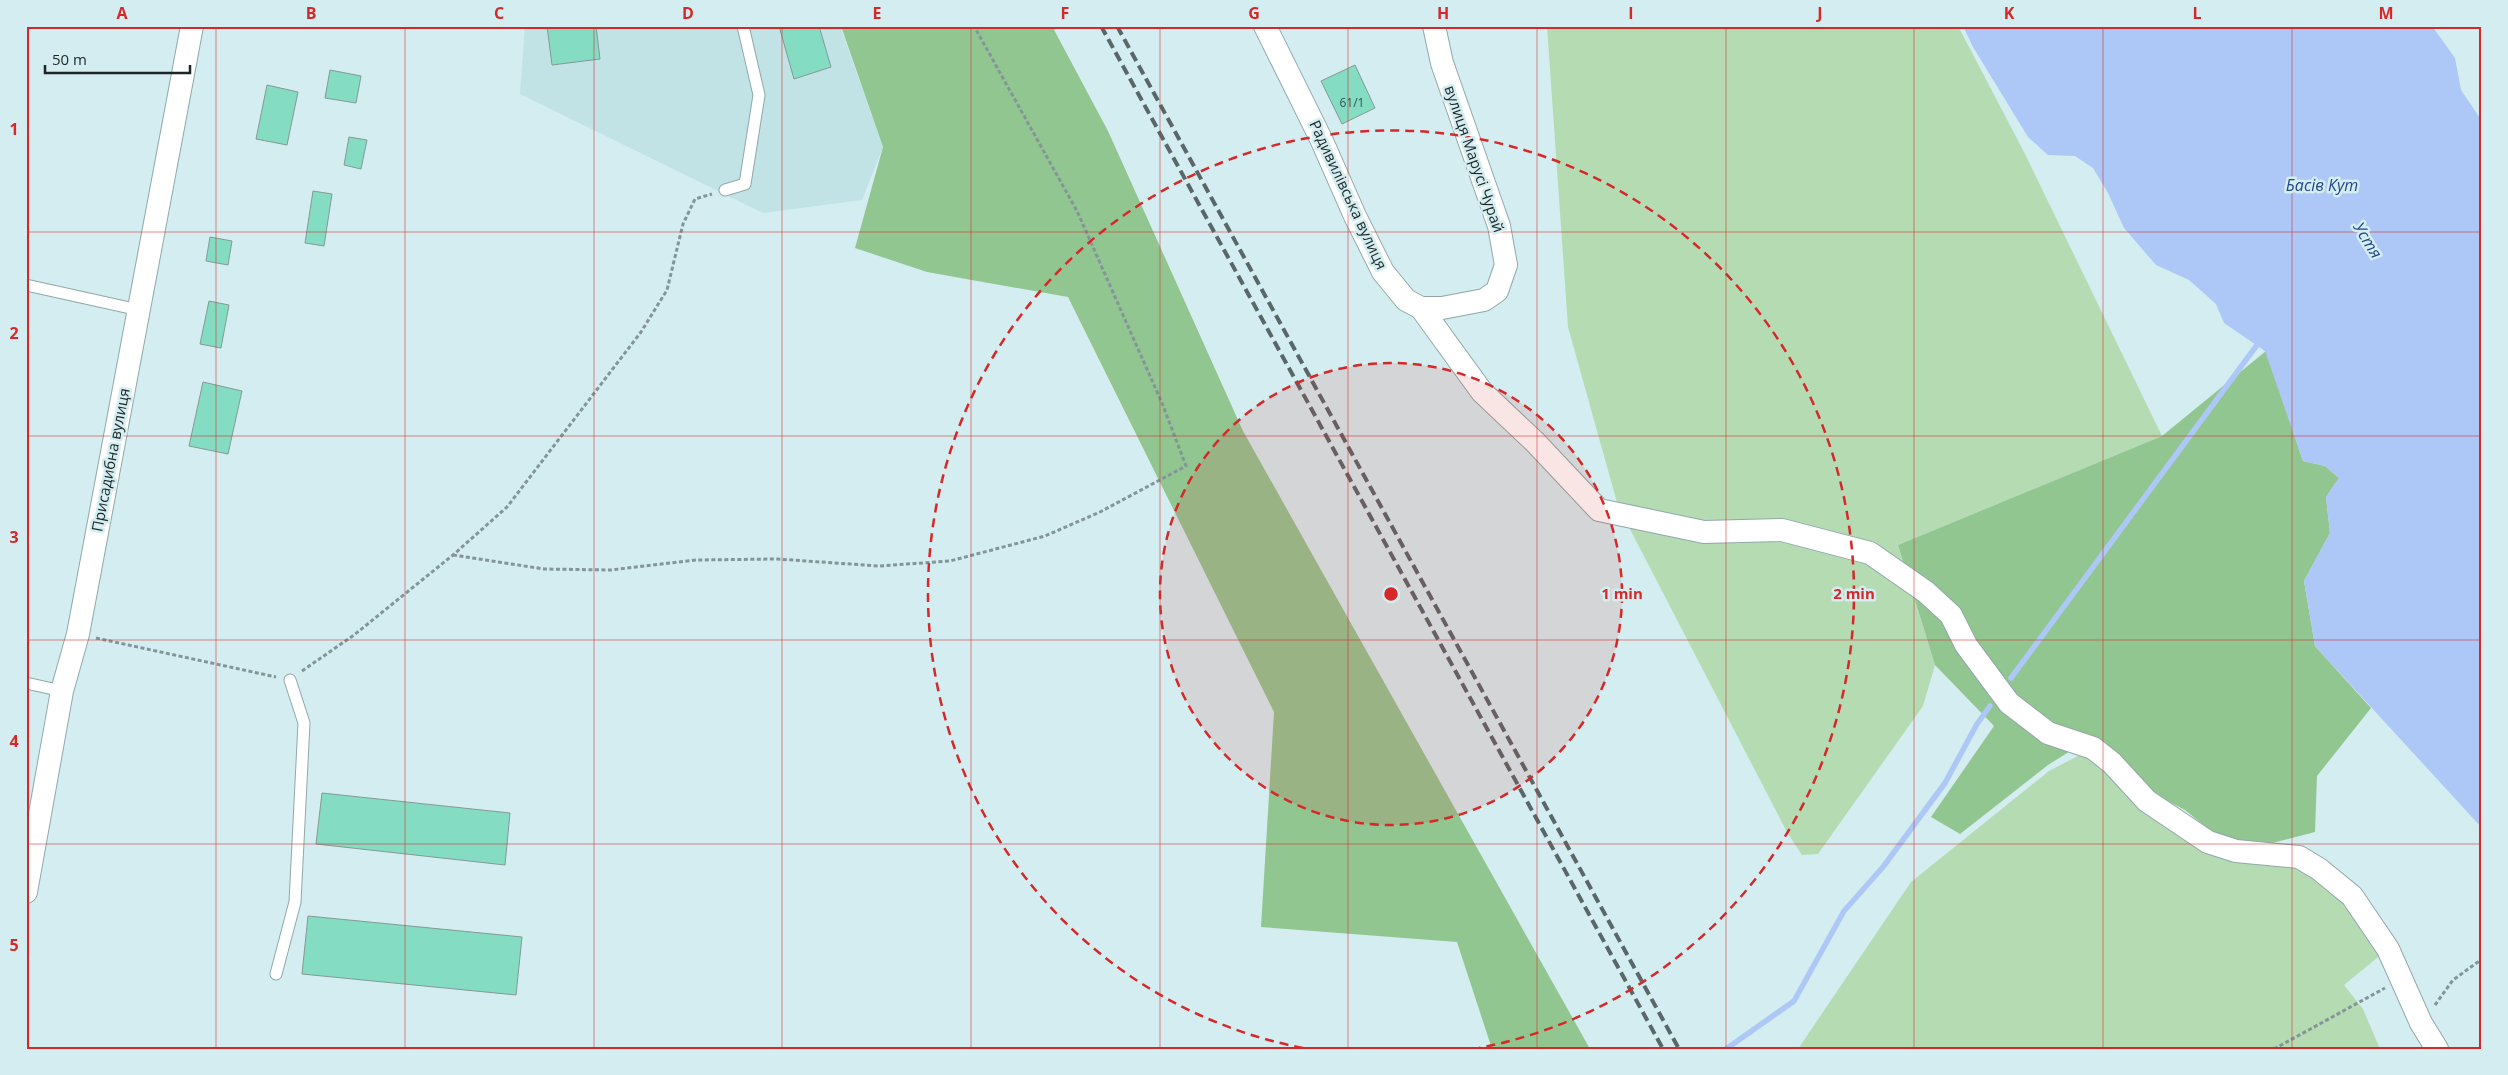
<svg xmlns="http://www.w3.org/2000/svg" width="2508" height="1075" font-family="'Open Sans',sans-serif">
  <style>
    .built { fill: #c1e3e6 }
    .green { fill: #b5dbb3 }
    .forest { fill: #92c691 }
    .water { fill: #adc7f7 }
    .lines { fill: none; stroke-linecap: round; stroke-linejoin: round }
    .stream { stroke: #adc7f7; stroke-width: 5.5 }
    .building { fill: #84dcc3; stroke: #849a93 }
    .service-casing { stroke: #90a8aa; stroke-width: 13 }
    .minor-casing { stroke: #90a8aa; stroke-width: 24 }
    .path { stroke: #839597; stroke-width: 3; stroke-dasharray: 4 2.5; stroke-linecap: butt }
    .service { stroke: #fff; stroke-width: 11 }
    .minor { stroke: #fff; stroke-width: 22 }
    .rail { stroke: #596769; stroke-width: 4; stroke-dasharray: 10 5; stroke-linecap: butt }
    .grid { fill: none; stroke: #d62828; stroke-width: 1; stroke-opacity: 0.55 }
    .ring { fill: none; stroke: #d62828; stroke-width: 2.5; stroke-dasharray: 9 6 }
    .labels { text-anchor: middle; stroke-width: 5; stroke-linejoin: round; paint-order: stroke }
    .number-label { font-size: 12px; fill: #37544e }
    .street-label { font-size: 15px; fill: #1d2627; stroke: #d4edf0 }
    .water-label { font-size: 16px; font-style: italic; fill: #23458a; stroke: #d4edf0 }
    .centre { fill: #d62828; stroke: #d4edf0; stroke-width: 2.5 }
    .ring-label { font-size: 15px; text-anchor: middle; font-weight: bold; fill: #d62828; stroke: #d4edf0; stroke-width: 5; stroke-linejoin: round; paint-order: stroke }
    .neatline { fill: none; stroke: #d62828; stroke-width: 2 }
    .grid-label { font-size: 16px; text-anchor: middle; font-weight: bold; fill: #d62828 }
  </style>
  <rect width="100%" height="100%" fill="#d4edf0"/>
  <!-- built -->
  <polygon class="built" points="525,26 840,26 883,147 862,200 763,213 520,94"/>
  <!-- green -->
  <g class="green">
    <polygon points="1547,26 1958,26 2024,152 2162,436 1898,545 1935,665 1923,706 1818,854 1802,855 1787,832 1618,506 1568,327"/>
    <polygon points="2093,748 2208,842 2299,857 2388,949 2344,985 2363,1009 2380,1049 1798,1049 1911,882 2049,771"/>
  </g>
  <!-- forest -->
  <g class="forest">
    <polygon points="841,26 1052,26 1108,131 1243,431 1590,1049 1492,1049 1457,942 1261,927 1274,712 1068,297 927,272 855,248 883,147"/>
    <polygon points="2266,351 2303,461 2325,466 2339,478 2326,497 2330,533 2304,581 2315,646 2371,708 2317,776 2315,832 2268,844 2222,840 2185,810 2143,788 2088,740 2048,765 1960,834 1931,817 1994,726 1935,665 1898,545 2162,436"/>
  </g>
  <!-- water -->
  <polygon class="water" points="1963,26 2432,26 2455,58 2461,90 2482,121 2482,828 2315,646 2304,581 2330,533 2326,497 2339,478 2325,466 2303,461 2265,351 2224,323 2216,304 2189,280 2156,265 2124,228 2108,193 2093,168 2075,156 2048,155 2028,137 1973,47"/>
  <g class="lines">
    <!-- stream -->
    <g class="stream">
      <polyline points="2011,678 2257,345"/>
      <polyline points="1726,1049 1794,1001 1844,911 1883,867 1945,783 1977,724 1990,706"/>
    </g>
  </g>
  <!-- building -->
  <g class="building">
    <polygon points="547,26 596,26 600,59 552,65"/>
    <polygon points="779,26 819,26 831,67 794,79"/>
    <polygon points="1355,65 1375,108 1342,124 1321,81"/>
    <polygon points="330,70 361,76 356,103 325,98"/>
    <polygon points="267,85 298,92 287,145 256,139"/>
    <polygon points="349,137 367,140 361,169 344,165"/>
    <polygon points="313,191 332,194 324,246 305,243"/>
    <polygon points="210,237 232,241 228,265 206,261"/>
    <polygon points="209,301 229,305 221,348 200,344"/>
    <polygon points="203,382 242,391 228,454 189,446"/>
    <polygon points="322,793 510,813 505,865 316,844"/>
    <polygon points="308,916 522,937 516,995 302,974"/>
  </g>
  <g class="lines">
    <defs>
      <g id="service">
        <polyline points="725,190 745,184 759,95 743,26"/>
        <polyline points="26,285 139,310"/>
        <polyline points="26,683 62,691"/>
        <polyline points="276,974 295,902 304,723 290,680"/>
      </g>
      <g id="minor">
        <polyline points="1265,26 1322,141 1355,216 1383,272 1406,300 1421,308 1442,308 1484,300 1497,291 1506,265 1499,226 1442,63 1434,26"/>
        <polyline points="1421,308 1482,392 1535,442 1599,510 1704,532 1782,530 1870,553 1926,592 1951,615 1966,645 2009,703 2048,733 2093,748 2112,763 2147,801 2208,842 2236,851 2299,857 2319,869 2352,896 2388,949 2421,1023 2437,1049"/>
        <polyline points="26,892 62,691 78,634 192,26"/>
      </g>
    </defs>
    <!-- service casing -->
    <use href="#service" class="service-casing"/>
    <!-- minor casing -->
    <use href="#minor" class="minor-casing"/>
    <!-- path -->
    <g class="path">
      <polyline points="453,555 544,569 611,570 696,560 777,559 879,566 950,561 1045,536 1100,512 1186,466 1162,403 1077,211 974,26"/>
      <polyline points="96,638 276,677"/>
      <polyline points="302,671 354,635 453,555 507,507 641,332 667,290 683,224 695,199 712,194"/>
      <polyline points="2435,1005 2453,980 2482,959"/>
      <polyline points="2274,1049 2385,988"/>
    </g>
    <!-- service -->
    <use href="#service" class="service"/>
    <!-- minor -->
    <use href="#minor" class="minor"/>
    <!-- rail -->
    <g class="rail">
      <polyline points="1101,26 1663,1049"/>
      <polyline points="1117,26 1679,1049"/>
    </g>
  </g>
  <!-- grid -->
  <path class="grid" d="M216,26v1023M405,26v1023M594,26v1023M782,26v1023M971,26v1023M1160,26v1023M1348,26v1023M1537,26v1023M1726,26v1023M1914,26v1023M2103,26v1023M2292,26v1023M26,232h2456M26,436h2456M26,640h2456M26,844h2456"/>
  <!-- distance rings -->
  <circle cx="1391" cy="594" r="231" fill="#d62828" fill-opacity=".12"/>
  <g class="ring">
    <circle cx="1391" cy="594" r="231"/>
    <path d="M1303 1048A463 463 0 1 1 1479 1048"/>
  </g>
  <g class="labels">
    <!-- number labels -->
    <g class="number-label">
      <text x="1352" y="107">61/1</text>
    </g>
    <!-- street labels -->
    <g class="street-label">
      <text transform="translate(1474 159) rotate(71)" y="5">вулиця Марусі Чурай</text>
      <text transform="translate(1348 195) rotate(65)" y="5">Радивилівська вулиця</text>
      <text transform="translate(111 460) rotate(-79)" y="5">Присадибна вулиця</text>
    </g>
    <!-- water labels -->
    <g class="water-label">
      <text x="2322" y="191">Басів Кут</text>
      <text transform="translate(2368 240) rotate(58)" y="6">Устя</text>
    </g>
  </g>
  <circle cx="1391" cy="594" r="8" class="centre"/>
  <g class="ring-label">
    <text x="1622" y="599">1 min</text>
    <text x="1854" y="599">2 min</text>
  </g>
  <!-- border -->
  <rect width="2508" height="1075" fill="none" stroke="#d4edf0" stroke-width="55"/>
  <!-- scale -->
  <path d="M45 65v8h145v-8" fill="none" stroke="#1d2627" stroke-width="2.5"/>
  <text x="52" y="65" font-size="15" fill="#1d2627" stroke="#d4edf0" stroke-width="4" paint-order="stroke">50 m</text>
  <rect x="28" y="28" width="2452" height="1020" class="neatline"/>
  <g class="grid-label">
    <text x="122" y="19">A</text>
    <text x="311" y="19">B</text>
    <text x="499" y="19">C</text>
    <text x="688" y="19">D</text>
    <text x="877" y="19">E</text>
    <text x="1065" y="19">F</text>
    <text x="1254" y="19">G</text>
    <text x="1443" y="19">H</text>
    <text x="1631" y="19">I</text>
    <text x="1820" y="19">J</text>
    <text x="2009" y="19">K</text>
    <text x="2197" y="19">L</text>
    <text x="2386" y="19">M</text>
    <text x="14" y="135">1</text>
    <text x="14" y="339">2</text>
    <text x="14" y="543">3</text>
    <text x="14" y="747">4</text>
    <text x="14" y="951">5</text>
  </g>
</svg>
